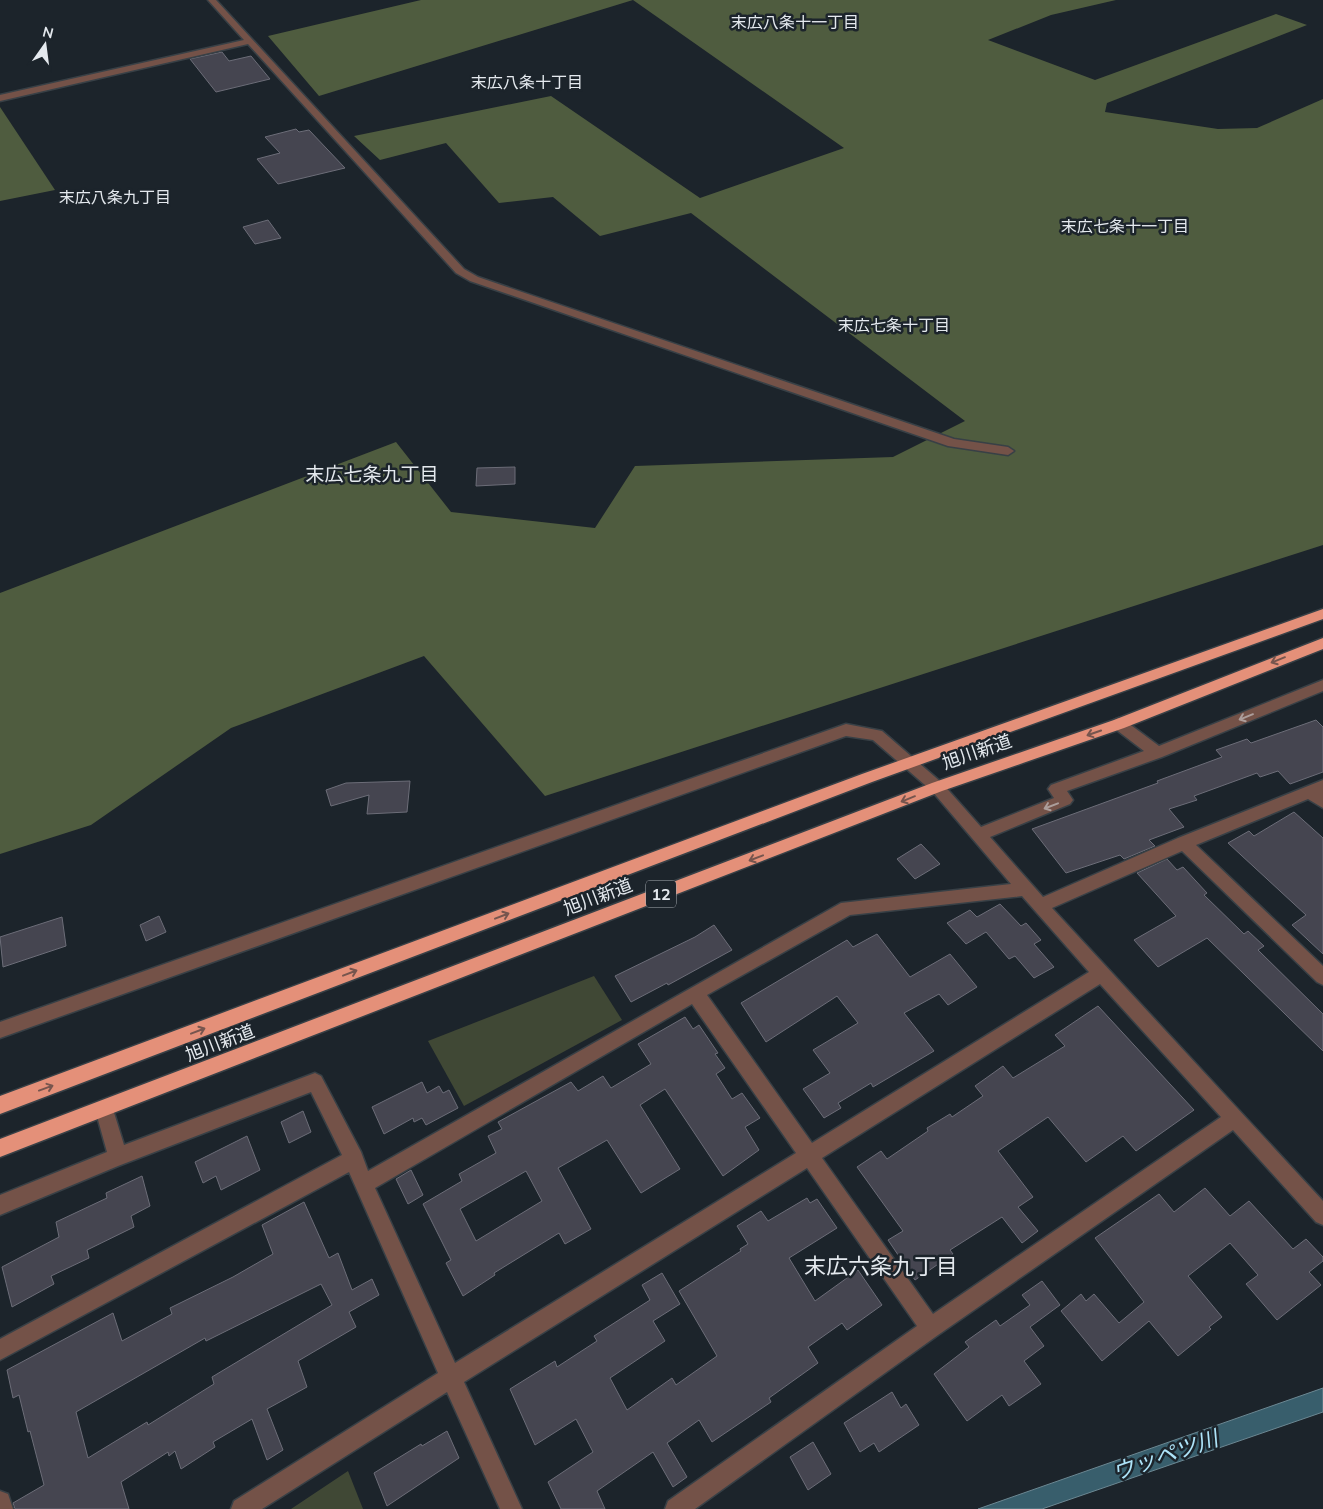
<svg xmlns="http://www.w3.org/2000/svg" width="1323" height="1509" font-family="Mulish,'Noto Sans JP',sans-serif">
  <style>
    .green { fill: #404835 }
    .forest { fill: #4f5c3f }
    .water { fill: #385e6c; stroke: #6c8893 }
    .building { fill: #454550; stroke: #6c6d78; fill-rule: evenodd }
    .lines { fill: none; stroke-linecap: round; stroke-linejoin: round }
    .street-casing { stroke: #384046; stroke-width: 3 }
    .highway-casing { stroke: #384046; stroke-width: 3 }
    .street { fill: #745248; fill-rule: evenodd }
    .highway { fill: #e49079; fill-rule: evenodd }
    .oneway { stroke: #76554e }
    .oneway2 { stroke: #ac9e9b }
    .labels { text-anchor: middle; stroke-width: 5; stroke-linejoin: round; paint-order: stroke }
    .far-neighbourhood-label { font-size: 16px; fill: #e4e9ee; stroke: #1c242b }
    .shield { fill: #1c242b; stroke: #a8aeb4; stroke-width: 1 }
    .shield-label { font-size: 16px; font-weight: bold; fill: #e4e9ee }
    .street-label { font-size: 18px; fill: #e4e9ee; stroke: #1c242b }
    .neighbourhood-label { font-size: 19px; fill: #e4e9ee; stroke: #1c242b }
    .near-neighbourhood-label { font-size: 22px; fill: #e4e9ee; stroke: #1c242b }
    .near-water-label { font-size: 22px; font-style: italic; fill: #aee4f9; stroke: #1c242b }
  </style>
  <rect width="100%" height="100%" fill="#1c242b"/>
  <!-- green -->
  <g class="green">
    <polygon points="594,976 622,1020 464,1106 428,1041"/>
    <polygon points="348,1471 363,1509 291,1509"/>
  </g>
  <!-- forest -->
  <g class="forest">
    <polygon points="421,0 1116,0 1051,15 988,40 1095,80 1276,14 1307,25 1107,103 1105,112 1218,129 1257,128 1323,99 1323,545 545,796 424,656 231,728 91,825 0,854 0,593 396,442 451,512 595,528 635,466 893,457 965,421 691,213 600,236 553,197 499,203 446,143 380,160 354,136 551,96 700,198 844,148 633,0 319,96 268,36"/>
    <polygon points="0,107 55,190 0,201"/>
  </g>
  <!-- water -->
  <polygon class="water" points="1323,1388 1323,1412 1042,1509 978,1509"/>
  <!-- building -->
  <g class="building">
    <polygon points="222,52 229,61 251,56 270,79 216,92 190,59"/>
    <polygon points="296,129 299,132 309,130 345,168 278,184 257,159 280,153 265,137"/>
    <polygon points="268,220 281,238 255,244 243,227"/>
    <polygon points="515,467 515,484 476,486 477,468"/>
    <polygon points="1316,720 1323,727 1323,772 1290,784 1278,771 1260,777 1257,773 1194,796 1197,800 1169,809 1184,827 1149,840 1155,846 1124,859 1120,855 1066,873 1032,829 1158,783 1157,781 1222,757 1216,750 1247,739 1251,743"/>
    <polygon points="410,781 407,812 367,814 369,795 331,806 326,790 346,783"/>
    <polygon points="1294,812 1323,838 1323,954 1292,925 1306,915 1228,843 1249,831 1254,836"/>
    <polygon points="921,844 940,864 915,879 897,859"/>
    <polygon points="1167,859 1177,870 1183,867 1207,893 1204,895 1244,934 1248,931 1264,946 1258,950 1323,1014 1323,1051 1207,938 1158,967 1134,940 1176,916 1137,873"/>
    <polygon points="1000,904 1021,926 1026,923 1041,940 1034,944 1054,967 1034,978 1015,956 1009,959 986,932 966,944 947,923 970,910 977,917"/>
    <polygon points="159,916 166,932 146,941 140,925"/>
    <polygon points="62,917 66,946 3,967 0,937"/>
    <polygon points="714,925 732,950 668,985 667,983 631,1002 615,976 695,937"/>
    <polygon points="877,934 910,977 950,954 977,987 948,1005 939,994 904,1013 934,1051 873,1087 871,1083 838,1103 841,1108 824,1118 803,1089 830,1073 813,1050 858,1023 837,996 766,1042 741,1003 847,940 853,947"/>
    <polygon points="1098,1006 1194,1110 1136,1151 1123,1136 1086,1162 1048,1117 998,1151 1033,1197 1018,1207 1038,1231 1022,1243 1002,1217 950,1250 953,1254 915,1280 888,1240 903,1231 857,1167 881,1151 887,1159 928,1131 927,1128 950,1114 952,1117 983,1096 975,1086 1003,1066 1013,1078 1065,1046 1055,1035"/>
    <path d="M685,1017l8,12 6,-4 19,28 -3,1 10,14 -9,6 16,25 10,-6 18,25 -15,9 14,23 -36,26 -58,-87 -25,16 40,64 -39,24 -34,-53 -49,28 33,61 -26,15 -6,-11 -65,40 1,2 -32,21 -17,-33 5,-3 -28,-56 39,-23 -3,-7 37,-21 -8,-17 14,-7 -4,-7 73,-40 7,9 25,-15 8,12 40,-24 -13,-20zM526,1171l16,30 -66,40 -16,-32z"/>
    <polygon points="422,1082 427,1093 439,1086 443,1093 449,1090 458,1108 426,1125 422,1118 414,1122 413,1118 384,1134 372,1107"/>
    <polygon points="303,1111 311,1132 289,1143 281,1122"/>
    <polygon points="247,1136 260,1170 221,1190 216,1176 203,1183 195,1162"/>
    <polygon points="411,1170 423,1195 408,1204 396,1179"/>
    <polygon points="142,1176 150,1206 131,1216 134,1227 87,1250 89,1258 51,1276 54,1284 12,1307 2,1267 59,1237 56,1222 107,1198 106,1193"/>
    <polygon points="1205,1188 1230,1216 1249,1201 1293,1249 1306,1239 1323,1257 1323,1261 1309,1272 1321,1285 1277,1320 1246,1284 1258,1275 1230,1243 1188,1276 1222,1317 1209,1327 1211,1329 1178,1356 1149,1321 1102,1361 1061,1311 1081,1294 1086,1301 1094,1294 1119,1323 1144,1302 1095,1238 1159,1194 1174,1212"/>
    <polygon points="807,1198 810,1203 817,1199 837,1228 789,1258 815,1301 858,1270 882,1305 847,1330 842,1323 808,1347 818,1363 769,1398 771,1402 712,1442 699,1420 667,1443 687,1477 673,1487 653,1452 597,1491 605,1509 561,1509 548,1482 593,1452 576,1419 535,1445 510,1389 555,1361 557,1367 597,1341 594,1336 650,1300 642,1285 662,1273 680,1304 653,1321 665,1341 610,1378 627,1410 672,1378 676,1385 717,1356 679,1291 741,1251 740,1249 748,1244 737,1226 761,1211 768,1221"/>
    <path d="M304,1202l25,56 9,-5 14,37 20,-11 7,16 -30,17 7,15 -58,34 9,26 -40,22 16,41 -16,10 -15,-41 -39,23 2,5 -34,22 -6,-18 -6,5 -1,-4 -47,30 8,27h-114l-2,-6 31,-18 -14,-54 -2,1 -9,-37 -6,3 -6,-28 106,-57 9,28 50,-27 -2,-6 63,-31 40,-23 -11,-29zM321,1284l11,21 -120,72 2,7 -66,41 -1,-3 -59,36 -12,-46 129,-74 1,3z"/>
    <polygon points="1042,1281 1060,1305 1030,1327 1044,1346 1024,1361 1041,1384 1009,1406 1002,1395 967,1421 934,1374 969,1347 965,1342 996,1320 1000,1326 1030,1305 1022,1295"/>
    <polygon points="892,1392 901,1408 906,1404 919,1425 879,1452 874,1443 860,1452 844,1423"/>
    <polygon points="447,1431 459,1458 387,1506 374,1473 421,1444 422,1446"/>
    <polygon points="813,1442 831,1474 808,1490 790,1457"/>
  </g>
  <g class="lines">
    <defs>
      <g id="street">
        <polygon points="208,0 216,0 464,269 478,277 954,439 1008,447 1014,451 1008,455 948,446 470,281 456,273 248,44 0,101 0,95 244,40"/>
        <path d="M1323,680v11l-161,66 -95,34 6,9 -3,4 -80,33 53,60 135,-59 145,-58v28l-15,-9 -112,46 127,121v19l-6,-3 -135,-131 -130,57 271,293v24l-7,-3 -83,-92 -295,205 -243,174h-30l3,-8 249,-175 -110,-158 -343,214 58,127h-22l-53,-117 -185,117h-31l3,-8 204,-128 -89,-201 -349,188v-21l342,-184 -31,-63 -193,74 -118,49v-20l107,-43 -12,-43 2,-6 7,-3 7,3 13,42 191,-72 6,3 40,76 7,19 473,-268 170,-19 -79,-93 -59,-51 -27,-4 -846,302v-16l846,-298 36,7 60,52 39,44 73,-29 -6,-9 3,-4 93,-34 -30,-23 -2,-4 2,-4 5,-2 5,2 35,26zM1022,896l67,76 -277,171 -105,-148 143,-80zM1100,984l121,133 -288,197 -111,-156zM692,1004l104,149 -341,210 -80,-175z"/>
        <polygon points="0,1491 8,1494 13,1509 0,1509"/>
      </g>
      <g id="highway">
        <polygon points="1323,609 1323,619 872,782 0,1114 0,1096 862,774"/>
        <polygon points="1323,638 1323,649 1124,728 942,791 0,1157 0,1139 932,783 1114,720"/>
      </g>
    </defs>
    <!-- street casing -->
    <use href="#street" class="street-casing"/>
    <!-- highway casing -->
    <use href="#highway" class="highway-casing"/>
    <!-- street -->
    <use href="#street" class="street"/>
    <!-- highway -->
    <use href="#highway" class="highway"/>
  </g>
  <!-- one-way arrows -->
  <defs><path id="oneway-shaft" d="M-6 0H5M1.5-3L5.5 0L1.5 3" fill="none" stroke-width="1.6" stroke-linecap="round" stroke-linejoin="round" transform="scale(1.25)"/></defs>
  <g class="oneway">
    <use href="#oneway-shaft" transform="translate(1278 660) rotate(158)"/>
    <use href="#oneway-shaft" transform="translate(1094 733) rotate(161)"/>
    <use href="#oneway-shaft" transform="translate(908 799) rotate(158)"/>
    <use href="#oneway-shaft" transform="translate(756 858) rotate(159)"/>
    <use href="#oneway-shaft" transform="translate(502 916) rotate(-21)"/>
    <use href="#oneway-shaft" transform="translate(350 973) rotate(-21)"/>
    <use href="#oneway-shaft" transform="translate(198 1031) rotate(-21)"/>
    <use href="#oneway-shaft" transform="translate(46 1088) rotate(-20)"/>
  </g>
  <g class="oneway2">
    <use href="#oneway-shaft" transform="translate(1246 717) rotate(158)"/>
    <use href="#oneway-shaft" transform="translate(1051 806) rotate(159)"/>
  </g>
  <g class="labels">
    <!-- far-neighbourhood labels -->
    <g class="far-neighbourhood-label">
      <text x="795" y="28">末広八条十一丁目</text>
      <text x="527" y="88">末広八条十丁目</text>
      <text x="115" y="203">末広八条九丁目</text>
      <text x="1125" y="232">末広七条十一丁目</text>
      <text x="894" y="331">末広七条十丁目</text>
    </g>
    <!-- shield labels -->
    <rect class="shield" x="646" y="880.5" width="30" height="27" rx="4"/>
    <g class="shield-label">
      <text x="661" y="900">12</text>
    </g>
    <!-- street labels -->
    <g class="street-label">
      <text transform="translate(977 752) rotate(-19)" y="6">旭川新道</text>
      <text transform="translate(598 897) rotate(-21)" y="6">旭川新道</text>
      <text transform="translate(220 1043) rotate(-21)" y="6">旭川新道</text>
    </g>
    <!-- neighbourhood labels -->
    <g class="neighbourhood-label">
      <text x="372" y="481">末広七条九丁目</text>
    </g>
    <!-- near-neighbourhood labels -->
    <g class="near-neighbourhood-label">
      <text x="881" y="1274">末広六条九丁目</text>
    </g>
    <!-- near-water labels -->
    <g class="near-water-label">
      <text transform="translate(1165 1455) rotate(-19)" y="8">ウッペツ川</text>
    </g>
  </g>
  <!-- north arrow -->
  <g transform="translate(45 45) rotate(14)" stroke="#1c242b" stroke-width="4" paint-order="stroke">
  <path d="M0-4L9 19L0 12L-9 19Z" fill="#e4e9ee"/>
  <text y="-8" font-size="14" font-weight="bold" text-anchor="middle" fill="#e4e9ee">N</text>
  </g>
</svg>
